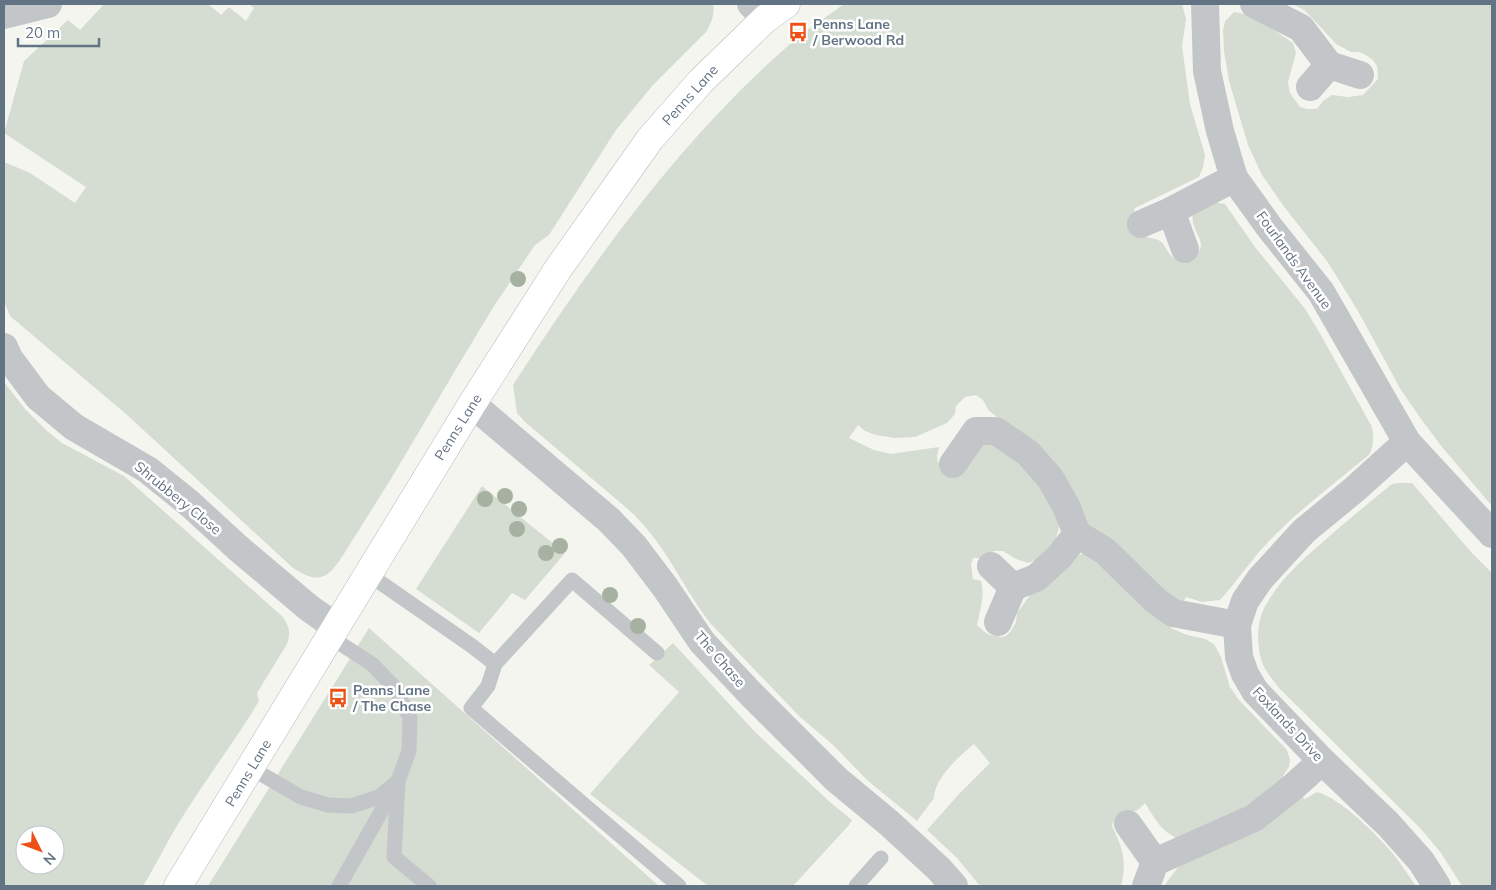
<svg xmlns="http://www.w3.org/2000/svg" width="1496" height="890" font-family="Mulish,sans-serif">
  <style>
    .green { fill: #d5dcd1; fill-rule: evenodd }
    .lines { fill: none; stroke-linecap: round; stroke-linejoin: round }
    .secondary-casing { stroke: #b6bbc0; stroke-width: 29 }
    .service { stroke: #c2c6c9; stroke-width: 15 }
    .minor { stroke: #c2c6c9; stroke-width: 28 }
    .secondary { stroke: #fff; stroke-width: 28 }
    .tree { fill: #a6b1a1 }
    .labels { text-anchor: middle; stroke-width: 5; stroke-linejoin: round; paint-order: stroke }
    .poi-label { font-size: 14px; font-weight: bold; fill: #627384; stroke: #fff; text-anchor: start }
    .street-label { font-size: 14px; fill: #627384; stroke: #fff }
  </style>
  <rect width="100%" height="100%" fill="#f5f5f0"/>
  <!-- green -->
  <g class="green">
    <path d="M104,4h104l13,11 8,-8 17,14 8,-13 -5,-4h464c2,11 -2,19 -7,28l-53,53 -37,45 -67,105 -14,10 -41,61 -38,63 -62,105 -47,75c-16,25 -24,39 -54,19l-167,-154 -116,-98 -6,-15v-139l26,11 45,30 11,-16 -82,-54 20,-72 44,-41 12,10z"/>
    <path d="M844,4h338l4,15 -4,27 8,58 15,51 -2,12 -4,10 -64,31c-5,9 -3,21 6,27 6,4 13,2 19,6 6,4 8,14 15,18 4,1 11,1 16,1 18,-15 7,-20 2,-37 -1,-4 0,-8 0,-13l15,-15 10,8 7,1 30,43 51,63 16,27 50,90c2,10 2,19 -3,28 -32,26 -65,51 -94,80 -21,20 -36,44 -55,65l-18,2 -16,-5 -3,5 -9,-3 -87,-75 -62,-87 -36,-26 -6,-11 -7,-5 -11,2 -9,9 -1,8 -8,9 -32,14 -21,1 -18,-3 -11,-4 -7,-6 -9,13 25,12 17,4 48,-7c-1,7 -4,11 1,18l48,-22 12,1 46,42 13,39c0,11 -9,27 -19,33 -3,2 -8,3 -12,5l-12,-4 -13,-8h-9l-13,7h-8l-2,7 2,14 8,2c4,16 -1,29 -4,44l10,9 14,3 5,-1 5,-5 5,-9 1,-9 16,-22 40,-35 13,-3 86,70 -1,5 16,7 18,4 9,5 7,13 9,30 9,13 48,50 3,10 -1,7 -6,9 2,3 -35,27 -67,34c-20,-5 -28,-21 -38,-37 -3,3 -6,7 -10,8 -12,3 -18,1 -23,15 11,22 15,36 9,60h-141l-23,-28 -30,-28 32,-36 31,-31 -16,-19c-15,12 -40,35 -40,54l-17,23 -50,-41 -34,-35 -34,-29 -88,-92c-26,-33 -42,-72 -71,-103 -13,-14 -29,-26 -43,-38 -24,-21 -49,-41 -73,-62l-7,-8 -4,-28c78,-121 167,-245 276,-340 17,-15 37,-28 55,-41z"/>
    <polygon points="1293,4 1492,4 1492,506 1442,447 1421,419 1401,390 1358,311 1327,261 1285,208 1262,175 1248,145 1229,81 1224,51 1223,31 1225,21 1234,12 1244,14 1259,20 1293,43 1296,53 1288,82 1290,93 1300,107 1307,109 1317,109 1323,101 1332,95 1348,97 1363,95 1378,79 1377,66 1373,60 1366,55 1359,52 1351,52 1336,44 1313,19 1304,10"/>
    <path d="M4,382l21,27 21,21 16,13 62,33 159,141c6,9 8,16 4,27l-30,49 2,8c-23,38 -50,74 -74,112 -16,24 -27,49 -42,73h-139zM25,835h30v30h-30z"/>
    <path d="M1399,483h13l59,69 21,21v313h-30l-21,-33 -20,-24 -142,-141c-7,-9 -15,-18 -18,-29 -5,-18 -4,-41 6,-56 16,-28 42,-49 66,-70 19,-16 39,-33 59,-49z"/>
    <polygon points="482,486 565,553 525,600 512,593 479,633 416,589"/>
    <polygon points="369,628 659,886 208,886"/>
    <polygon points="673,643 755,732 831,803 852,820 849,825 793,886 708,886 590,794 679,692 649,665"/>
    <path d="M1317,792c21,5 56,39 71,56 10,11 19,25 28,38h-252l17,-23 116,-70 8,6z"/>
  </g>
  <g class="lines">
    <defs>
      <polyline id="secondary" points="178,886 472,404 558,269 650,139 701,81 765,19 786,4"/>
    </defs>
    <!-- secondary casing -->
    <use href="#secondary" class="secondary-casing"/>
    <!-- service -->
    <g class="service">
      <polyline points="368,574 472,646 495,664 488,686 471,708 679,886"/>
      <polyline points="495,664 572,580 657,653"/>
      <polyline points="251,768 301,797 328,805 351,806 379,797 398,781 409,751 410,718 395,688 372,664 330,637"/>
      <polyline points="398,781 394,857 429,886"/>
      <polyline points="339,886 394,789"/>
      <polyline points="856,886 881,858"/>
    </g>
    <!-- minor -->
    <g class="minor">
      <polyline points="751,4 765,19"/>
      <polyline points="1205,4 1207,71 1220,131 1234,178 1270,228 1321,292 1407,442 1492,534"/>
      <polyline points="1254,4 1301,28 1329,65 1360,75"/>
      <polyline points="4,15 48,4"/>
      <polyline points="1310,87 1329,65"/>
      <polyline points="1171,211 1234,178"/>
      <polyline points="1141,224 1171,211 1185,249"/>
      <polyline points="4,347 9,358 38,397 74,427 148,470 190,504 238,548 309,608 336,627"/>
      <polyline points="472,404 609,520 634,546 665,587 702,642 750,693 836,779 889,823 939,869 954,886"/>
      <polyline points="1407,442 1355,489 1304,531 1260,579 1245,601 1237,625 1239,657 1245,674 1255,691 1322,761 1388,824 1421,861 1437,886"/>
      <polyline points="953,464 976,431 996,431 1028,453 1050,478 1066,506 1077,534"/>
      <polyline points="991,566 1013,587 1036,578 1059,557 1077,534 1105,551 1155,600 1173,613 1237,625"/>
      <polyline points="998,622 1013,587"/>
      <polyline points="1128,824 1155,862 1146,886"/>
      <polyline points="1155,862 1254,818 1293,787 1322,761"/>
    </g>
    <!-- secondary -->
    <use href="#secondary" class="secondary"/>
  </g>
  <!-- trees -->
  <g class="tree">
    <circle cx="518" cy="279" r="8"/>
    <circle cx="505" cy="496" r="8"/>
    <circle cx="485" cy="499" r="8"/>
    <circle cx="519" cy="509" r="8"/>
    <circle cx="517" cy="529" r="8"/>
    <circle cx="560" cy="546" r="8"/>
    <circle cx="546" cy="553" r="8"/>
    <circle cx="610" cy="595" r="8"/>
    <circle cx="638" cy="626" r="8"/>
  </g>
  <!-- icons -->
  <defs>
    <symbol id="bus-bare" viewBox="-9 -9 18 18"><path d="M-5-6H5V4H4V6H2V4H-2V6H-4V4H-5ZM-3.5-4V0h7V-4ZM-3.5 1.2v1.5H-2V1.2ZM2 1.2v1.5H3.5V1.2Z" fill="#ee5117" stroke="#fff" stroke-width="2.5" paint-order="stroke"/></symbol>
  </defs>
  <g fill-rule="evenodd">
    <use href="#bus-bare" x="784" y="18" width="28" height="28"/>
    <use href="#bus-bare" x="324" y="684" width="28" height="28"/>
  </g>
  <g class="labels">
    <!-- poi labels -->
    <g class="poi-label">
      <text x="813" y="29">Penns Lane<tspan x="813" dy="16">/ Berwood Rd</tspan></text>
      <text x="353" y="695">Penns Lane<tspan x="353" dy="16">/ The Chase</tspan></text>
    </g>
    <!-- street labels -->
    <g class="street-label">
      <text transform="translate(690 95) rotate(-48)" y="5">Penns Lane</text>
      <text transform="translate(1294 260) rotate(54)" y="5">Fourlands Avenue</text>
      <text transform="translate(458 427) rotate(-58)" y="5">Penns Lane</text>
      <text transform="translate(178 498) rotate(39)" y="5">Shrubbery Close</text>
      <text transform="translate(720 659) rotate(49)" y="5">The Chase</text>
      <text transform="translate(1288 724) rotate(47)" y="5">Foxlands Drive</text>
      <text transform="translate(248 773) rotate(-59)" y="5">Penns Lane</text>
    </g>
  </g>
  <!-- border -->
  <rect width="1496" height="890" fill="none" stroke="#627384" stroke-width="10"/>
  <!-- north arrow -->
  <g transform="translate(40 850) rotate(132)"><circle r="24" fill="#ffffff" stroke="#c0c7ce"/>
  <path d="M0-4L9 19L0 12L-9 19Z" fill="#ee5117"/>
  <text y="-8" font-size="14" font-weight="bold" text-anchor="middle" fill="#627384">N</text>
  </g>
  <!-- scale -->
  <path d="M18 38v8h81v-8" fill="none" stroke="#627384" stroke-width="2.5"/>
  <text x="25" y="38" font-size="15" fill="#627384" stroke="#ffffff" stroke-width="4" paint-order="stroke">20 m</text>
</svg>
